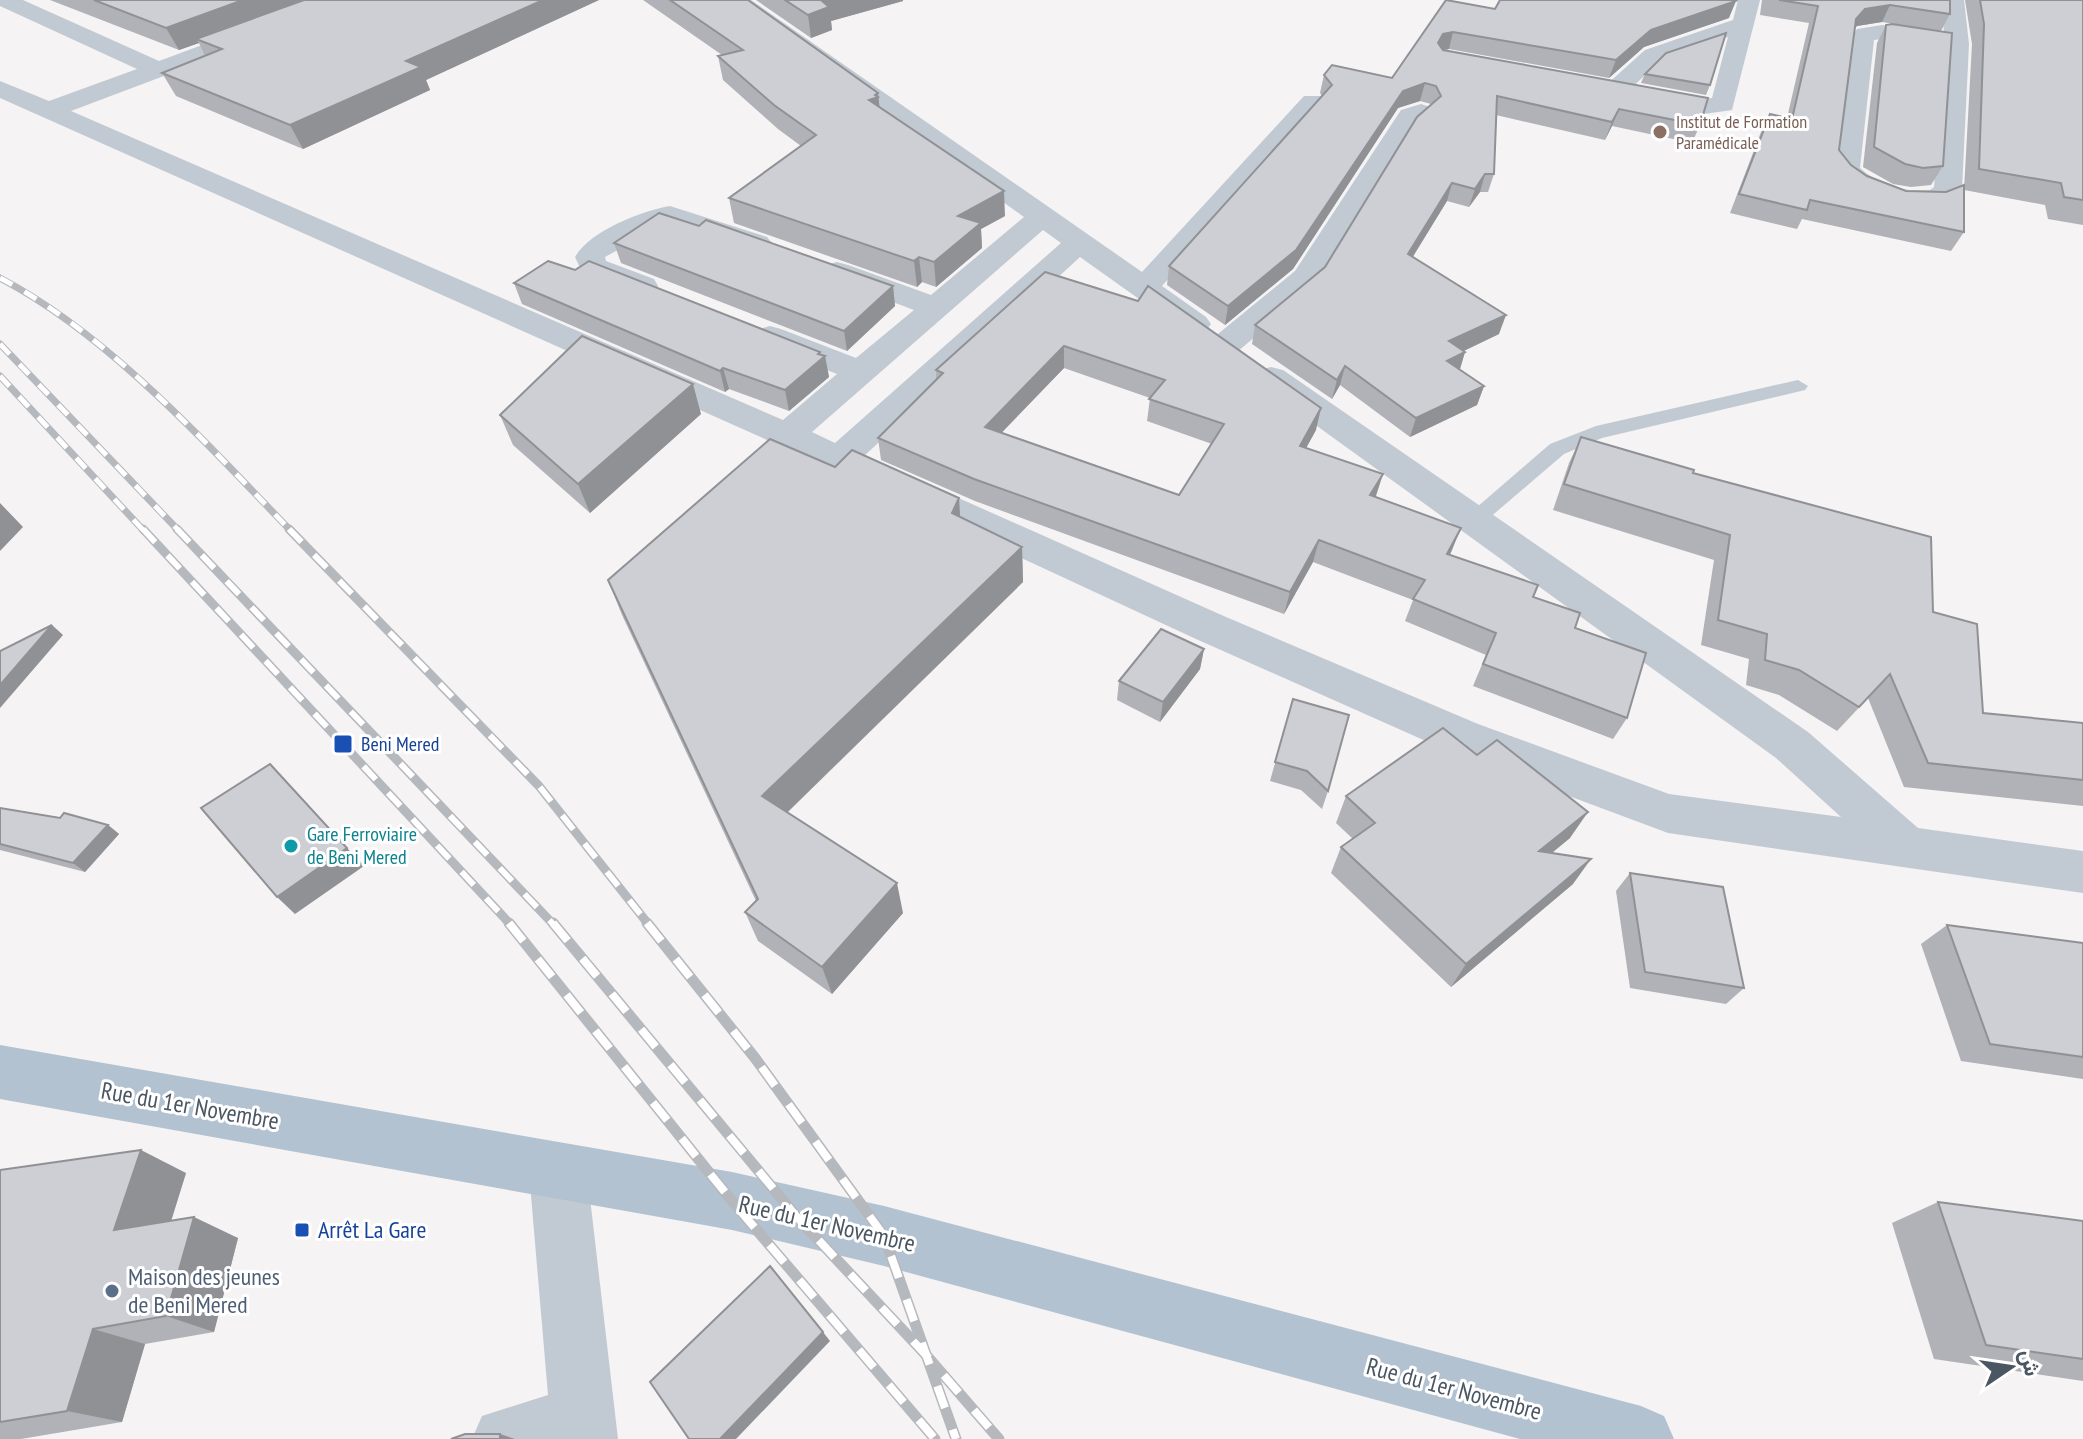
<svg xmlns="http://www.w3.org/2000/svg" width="2083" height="1439" font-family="'PT Sans Narrow',Vazirmatn,sans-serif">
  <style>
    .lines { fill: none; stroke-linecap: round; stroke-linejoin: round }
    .service { fill: #c1cad2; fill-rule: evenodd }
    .minor { fill: #c1cad2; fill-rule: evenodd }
    .primary { fill: #b3c2d1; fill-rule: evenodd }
    .rail-far2-casing { stroke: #b5b8bd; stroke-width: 7 }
    .rail-far1-casing { stroke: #b5b8bd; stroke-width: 9 }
    .rail-casing { stroke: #b5b8bd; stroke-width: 11 }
    .rail-far2 { stroke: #fff; stroke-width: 5; stroke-dasharray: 14; stroke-linecap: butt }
    .rail-far1 { stroke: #fff; stroke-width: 6; stroke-dasharray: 18; stroke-linecap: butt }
    .rail { stroke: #fff; stroke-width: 8; stroke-dasharray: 23; stroke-linecap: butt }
    .wall { fill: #b0b2b7; fill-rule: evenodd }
    .shaded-wall { fill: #909195 }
    .building { fill: #cdcfd5; stroke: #909195; stroke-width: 2; fill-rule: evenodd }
    .education-dot { fill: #8d6e63; stroke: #fff; stroke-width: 3 }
    .transit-dot { fill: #1a4fb4; stroke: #fff; stroke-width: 3 }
    .culture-dot { fill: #0f9aa8; stroke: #fff; stroke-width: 3 }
    .service-dot { fill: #5c6f8a; stroke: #fff; stroke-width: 3 }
    .labels { text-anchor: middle; stroke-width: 6; stroke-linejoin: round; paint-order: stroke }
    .far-education-label { font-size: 18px; fill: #785e54; stroke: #fff; text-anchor: start }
    .transit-label { font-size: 20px; fill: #164399; stroke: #fff; text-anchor: start }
    .culture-label { font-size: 20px; fill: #0d838f; stroke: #fff; text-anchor: start }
    .near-street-label { font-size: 24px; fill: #4a5661; stroke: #fff }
    .near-transit-label { font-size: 24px; fill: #164399; stroke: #fff; text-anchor: start }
    .near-service-label { font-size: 24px; fill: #4e5e75; stroke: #fff; text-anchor: start }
  </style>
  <rect width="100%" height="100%" fill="#f5f3f3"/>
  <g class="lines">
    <!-- service -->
    <polygon class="service" points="1798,380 1808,386 1805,390 1602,438 1564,454 1481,525 1465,525 1462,520 1550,444 1596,426"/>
    <!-- minor -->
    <g class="minor">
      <path d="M0,0h23l136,61 164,-61h32l-3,5 -281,106 712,309 54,-46 -78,-31 -5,-7 5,-7 11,-3 11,3 75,29 58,-48 -88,-33 -4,-6 4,-6 11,-3 11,3 83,30 93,-78 -299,-217h26l391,272 162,-176h18l4,5 -4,5 -160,180 44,31 5,7 -5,7 -11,3 -11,-3 -104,-74 -216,199 362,161 252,107 191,70 172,23 -65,-59 -517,-374 -5,-7 5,-7 12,-3 12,3 525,362 110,96 165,23v42l-415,-60 -222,-83 -250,-111 -422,-196 -774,-345v-17l49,20 88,-32 -137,-63zM1043,230l18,13 -226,200 -23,-11z"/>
      <path d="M1738,0h22l-28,110 -35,5 -59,-13 -4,-5 4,-5c23,-6 50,8 74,6l16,-61 -67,23 -38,36h-18l-4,-5 4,-5 40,-36 88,-30z"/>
      <path d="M1942,0h22l5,44 -7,145c-27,40 -107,13 -130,-20l18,-131 7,-9 25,-4 62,10zM1882,39l63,10 -11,138 -4,3c-25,3 -52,-5 -70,-22l14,-128z"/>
      <path d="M1421,104l9,3 4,5c-6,8 -15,8 -24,21l-92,151 -81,68 -12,3 -12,-3 -4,-7 4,-7 82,-67 106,-161z"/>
      <path d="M670,206l97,31 5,6 -5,6 -10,3 -94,-27 -58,32 1,4 48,18 4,7 -4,7c-23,5 -50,-12 -72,-21l-7,-15c15,-26 66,-46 95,-51z"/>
      <polygon points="558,1143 578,1152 587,1172 618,1439 472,1439 482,1416 548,1395 529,1172 538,1152"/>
    </g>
    <!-- primary -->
    <polygon class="primary" points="0,1045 732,1172 884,1206 1641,1406 1664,1416 1674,1439 1520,1439 884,1266 732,1230 0,1099"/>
    <defs>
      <g id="rail-far2">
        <path d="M0,278c109,57 206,165 291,253"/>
        <polyline points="0,344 179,531"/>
        <polyline points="0,376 144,531"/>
      </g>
      <g id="rail-far1">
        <polyline points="143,529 511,925"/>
        <polyline points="177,529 554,925"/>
        <polyline points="289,529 539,786 649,925"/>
      </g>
      <g id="rail">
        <polyline points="509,923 732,1201 935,1439"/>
        <polyline points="553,923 796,1216 927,1356 999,1439"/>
        <polyline points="647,923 755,1058 884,1236 956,1439"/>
      </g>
    </defs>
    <!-- rail-far2 casing -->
    <use href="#rail-far2" class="rail-far2-casing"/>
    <!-- rail-far1 casing -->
    <use href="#rail-far1" class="rail-far1-casing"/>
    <!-- rail casing -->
    <use href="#rail" class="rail-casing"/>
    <!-- rail-far2 -->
    <use href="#rail-far2" class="rail-far2"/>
    <!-- rail-far1 -->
    <use href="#rail-far1" class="rail-far1"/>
    <!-- rail -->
    <use href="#rail" class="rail"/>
  </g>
  <!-- wall -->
  <g class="wall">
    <polygon points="50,0 599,0 426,80 430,90 303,149 176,96 162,73 205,56 199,43 179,50"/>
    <polygon points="643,0 748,0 878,93 879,106 1005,216 981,229 982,248 936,287 922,282 917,287 734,223 729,198 801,146 778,129 723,80 718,56 722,55"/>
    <polygon points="756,0 903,0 903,1 831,21 832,30 811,38"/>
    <polygon points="1446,0 1495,9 1729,18 1644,47 1609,78 1449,49 1445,50 1700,125 1692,143 1612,126 1605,140 1496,115 1494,174 1488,192 1480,192 1469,207 1447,201 1412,257 1499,334 1463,351 1465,352 1460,369 1484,386 1477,405 1410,437 1340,385 1332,399 1252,344 1255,325 1325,267 1431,104 1420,101 1398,108 1293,269 1225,325 1167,285 1169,266 1322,96 1320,93 1324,75 1392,78"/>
    <polygon points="1762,0 1950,0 1950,14 1941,31 1882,22 1857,26 1855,27 1839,150 1851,165 1867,176 1964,232 1951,251 1802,219 1797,229 1730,213 1761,132 1770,114 1787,118 1809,23 1760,15"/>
    <polygon points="1965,0 2083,0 2083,225 2048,219 2045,205 1964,190 1972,44"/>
    <polygon points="1886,25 1943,166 1931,185 1911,187 1893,184 1863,167 1877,43"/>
    <polygon points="1645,74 1710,85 1706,95 1641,83"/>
    <polygon points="614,243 893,286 895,306 847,351 621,263"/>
    <path d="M1045,272l271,158 -10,18 146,102 -2,5 83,42 42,31 52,90 -14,21 -140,-53 13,-31 -81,-34 8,-21 -100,-38 -29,52 -309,-113 -94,-41 -3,-22 58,-59v-9zM1064,368l86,30 -3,23 65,23 -33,51 -178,-62z"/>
    <polygon points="514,283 821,355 825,356 829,377 789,411 729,389 725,392 522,304"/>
    <polygon points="701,414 590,513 513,445 500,415"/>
    <polygon points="1581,437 1693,473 1933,612 1983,713 2083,723 2083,806 1904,787 1868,698 1837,731 1779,695 1746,685 1749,659 1701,645 1714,560 1553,510 1569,463"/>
    <polygon points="959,498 960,517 1022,547 1023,582 788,812 903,913 832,994 758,941 745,912 756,901 622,615 608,580"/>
    <polygon points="1204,649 1200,669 1160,722 1117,700 1119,681"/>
    <polygon points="1293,699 1328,791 1322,809 1301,790 1270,781"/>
    <polygon points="1346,796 1570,838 1552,853 1573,884 1451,987 1331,873 1341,847 1353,839 1336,823"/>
    <polygon points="0,808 108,825 119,834 85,872 0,850"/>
    <polygon points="1630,873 1744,988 1726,1004 1630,988 1616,891"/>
    <polygon points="1947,925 2083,943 2083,1079 1961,1061 1921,944"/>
    <polygon points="0,1170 186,1173 171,1221 238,1238 214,1332 145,1344 122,1422 21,1439 0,1439"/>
    <polygon points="1938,1202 2083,1221 2083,1381 1934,1359 1892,1223"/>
  </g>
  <!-- shaded-wall -->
  <g class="shaded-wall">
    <polygon points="243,0 314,0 196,39 199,43 179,50 166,28"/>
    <polygon points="543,0 599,0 426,80 430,90 303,149 290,125 406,61"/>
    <polygon points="821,0 903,0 903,1 831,21 832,30 811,38 808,15"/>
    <polygon points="1736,1 1729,18 1644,47 1609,78 1616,60 1651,30"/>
    <polygon points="1890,5 1882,22 1857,26 1848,36 1856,19 1865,9"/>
    <polygon points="1453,32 1449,49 1438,51 1438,43 1443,34"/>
    <polygon points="1425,83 1420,101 1398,108 1293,269 1225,325 1228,306 1403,91"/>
    <polygon points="878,93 881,120 869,100"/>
    <polygon points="1619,109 1612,126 1605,140 1612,122"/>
    <polygon points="1485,174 1480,192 1469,207 1475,189"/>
    <polygon points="1452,183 1447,201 1403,273 1408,254"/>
    <polygon points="1004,191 1005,216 981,229 982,248 936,287 934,262 958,216"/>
    <polygon points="919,257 922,282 917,287 914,261"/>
    <polygon points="893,286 895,306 847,351 844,331"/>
    <polygon points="1506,315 1499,334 1443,361 1449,341"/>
    <polygon points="1064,346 1064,368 986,449 985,427"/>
    <polygon points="820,352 822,360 825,356 829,377 789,411 785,390"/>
    <polygon points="1465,352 1459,372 1447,361"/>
    <polygon points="1345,366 1340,385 1332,399 1337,380"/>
    <polygon points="723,368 729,389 725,392 720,371"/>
    <polygon points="693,384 701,414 590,513 578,484"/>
    <polygon points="1484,386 1477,405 1410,437 1416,418"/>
    <polygon points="1321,408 1316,430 1295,468 1300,446"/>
    <polygon points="1383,474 1376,496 1364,517 1370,495"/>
    <polygon points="959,498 961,533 952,513"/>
    <polygon points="0,503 23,527 0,551"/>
    <polygon points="1461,528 1452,550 1438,576 1447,554"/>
    <polygon points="1319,540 1313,562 1284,614 1290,592"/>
    <polygon points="1022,547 1023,582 772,827 762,796"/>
    <polygon points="52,625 63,635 0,708 0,685"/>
    <polygon points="1204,649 1200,669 1160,722 1163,702"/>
    <polygon points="1588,812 1570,838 1523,876 1539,851"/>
    <polygon points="108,825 119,834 85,872 73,863"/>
    <polygon points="347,848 364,866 295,914 277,897"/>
    <polygon points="1591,859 1573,884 1451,987 1466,964"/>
    <polygon points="897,883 903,913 832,994 822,967"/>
    <polygon points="141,1150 186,1173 162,1250 114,1230"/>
    <polygon points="194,1217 238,1238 214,1332 166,1316"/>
    <polygon points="93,1329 145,1344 122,1422 67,1411"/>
    <polygon points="823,1332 830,1341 736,1439 720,1439"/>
    <polygon points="500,1434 515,1439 500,1439"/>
  </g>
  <!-- building -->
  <g class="building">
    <polygon points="94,0 243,0 166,28"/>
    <polygon points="304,0 543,0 406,61 421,67 290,125 162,73 222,49 196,39"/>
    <polygon points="670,0 748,0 878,93 875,95 878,97 869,100 1004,191 958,216 981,223 934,262 919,257 914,261 729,198 816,135 774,105 718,56 743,50"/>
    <polygon points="785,0 822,0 821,0 829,7 808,15"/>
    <polygon points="1446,0 1495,9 1500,0 1737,0 1736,1 1651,30 1616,60 1453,32 1443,34 1438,43 1443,50 1708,98 1700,125 1619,109 1612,122 1497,96 1494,174 1485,174 1475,189 1452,183 1408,254 1506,315 1449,341 1465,352 1447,361 1484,386 1416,418 1345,366 1337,380 1255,325 1325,267 1417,117 1441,96 1436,86 1425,83 1403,91 1296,250 1228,306 1169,266 1332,85 1324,75 1332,65 1392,78"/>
    <polygon points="1779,0 1950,0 1950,14 1890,5 1865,9 1856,19 1839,150 1851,165 1867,176 1906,191 1946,192 1964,185 1964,232 1810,200 1807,210 1739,194 1770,114 1792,119 1818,6"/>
    <polygon points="1980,0 2083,0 2083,200 2064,197 2061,183 1979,169 1984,24"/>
    <polygon points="1892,24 1952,33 1943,166 1923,168 1905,164 1874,147 1886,25"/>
    <polygon points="1726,33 1710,85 1645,74 1666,53"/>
    <polygon points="659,213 699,226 706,220 893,286 844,331 614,243"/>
    <polygon points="548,261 575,270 589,261 820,352 818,354 825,356 785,390 723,368 720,371 514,283"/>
    <path d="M1045,272l93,29 10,-15 173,122 -21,38 83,28 -13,21 91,33 -14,26 91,31 -5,12 47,16 -5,15 71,25 -19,65 -144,-54 13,-31 -83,-34 12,-19 -106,-40 -29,52 -316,-113 -96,-41 65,-65 -7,-3zM1064,346l101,34 -16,19 75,25 -45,71 -194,-68z"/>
    <polygon points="582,336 693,384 578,484 500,415"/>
    <polygon points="1581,437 1694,470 1693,473 1931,537 1933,612 1977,624 1983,713 2083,723 2083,780 1928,763 1890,674 1859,707 1799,670 1765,660 1767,634 1718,620 1730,535 1564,484"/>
    <polygon points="770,439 835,467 852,450 959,498 952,513 1022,547 762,796 897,883 822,967 745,912 758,899 608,580"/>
    <polygon points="52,625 0,685 0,651"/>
    <polygon points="1161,629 1204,649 1163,702 1119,681"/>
    <polygon points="1293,699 1349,715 1328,791 1307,771 1275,762"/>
    <polygon points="1443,728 1477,755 1497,740 1588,812 1539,851 1591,859 1466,964 1341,847 1375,823 1346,796"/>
    <polygon points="270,764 347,848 277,897 201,808"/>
    <polygon points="0,808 60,818 64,813 108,825 73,863 0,844"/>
    <polygon points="1630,873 1723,887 1744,988 1645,972"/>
    <polygon points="1947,925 2083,943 2083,1057 1990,1044"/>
    <polygon points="141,1150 114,1230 194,1217 166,1316 93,1329 67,1411 0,1422 0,1170"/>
    <polygon points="1938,1202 2083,1221 2083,1359 1986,1345"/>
    <polygon points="770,1266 823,1332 720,1439 689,1439 650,1382"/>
    <polygon points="465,1434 500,1434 500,1439 451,1439"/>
  </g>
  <!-- markers -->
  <circle class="education-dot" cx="1660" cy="132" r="8"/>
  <g class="transit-dot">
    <rect x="333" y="734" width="20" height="20" rx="4"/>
    <rect x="294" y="1222" width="16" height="16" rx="4"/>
  </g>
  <circle class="culture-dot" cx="291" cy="846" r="8"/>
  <circle class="service-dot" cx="112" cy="1291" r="8"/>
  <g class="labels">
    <!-- far-education labels -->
    <g class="far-education-label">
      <text x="1676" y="128">Institut de Formation<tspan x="1676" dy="21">Paramédicale</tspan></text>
    </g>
    <!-- transit labels -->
    <g class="transit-label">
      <text x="361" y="751">Beni Mered</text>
    </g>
    <!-- culture labels -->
    <g class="culture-label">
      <text x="307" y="841">Gare Ferroviaire<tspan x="307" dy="23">de Beni Mered</tspan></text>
    </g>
    <!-- near-street labels -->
    <g class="near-street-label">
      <text transform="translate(190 1106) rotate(10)" y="8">Rue du 1er Novembre</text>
      <text transform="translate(827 1224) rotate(13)" y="8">Rue du 1er Novembre</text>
      <text transform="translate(1454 1389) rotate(15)" y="8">Rue du 1er Novembre</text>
    </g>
    <!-- near-transit labels -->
    <g class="near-transit-label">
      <text x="318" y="1238">Arrêt La Gare</text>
    </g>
    <!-- near-service labels -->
    <g class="near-service-label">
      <text x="128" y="1285">Maison des jeunes<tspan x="128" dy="28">de Beni Mered</tspan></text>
    </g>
  </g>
  <!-- north arrow -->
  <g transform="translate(2011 1367) rotate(77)" stroke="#ffffff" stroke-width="6" paint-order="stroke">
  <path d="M0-6L14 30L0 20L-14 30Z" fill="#4a5661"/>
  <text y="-12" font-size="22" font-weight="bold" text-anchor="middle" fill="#4a5661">ش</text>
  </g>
</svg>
